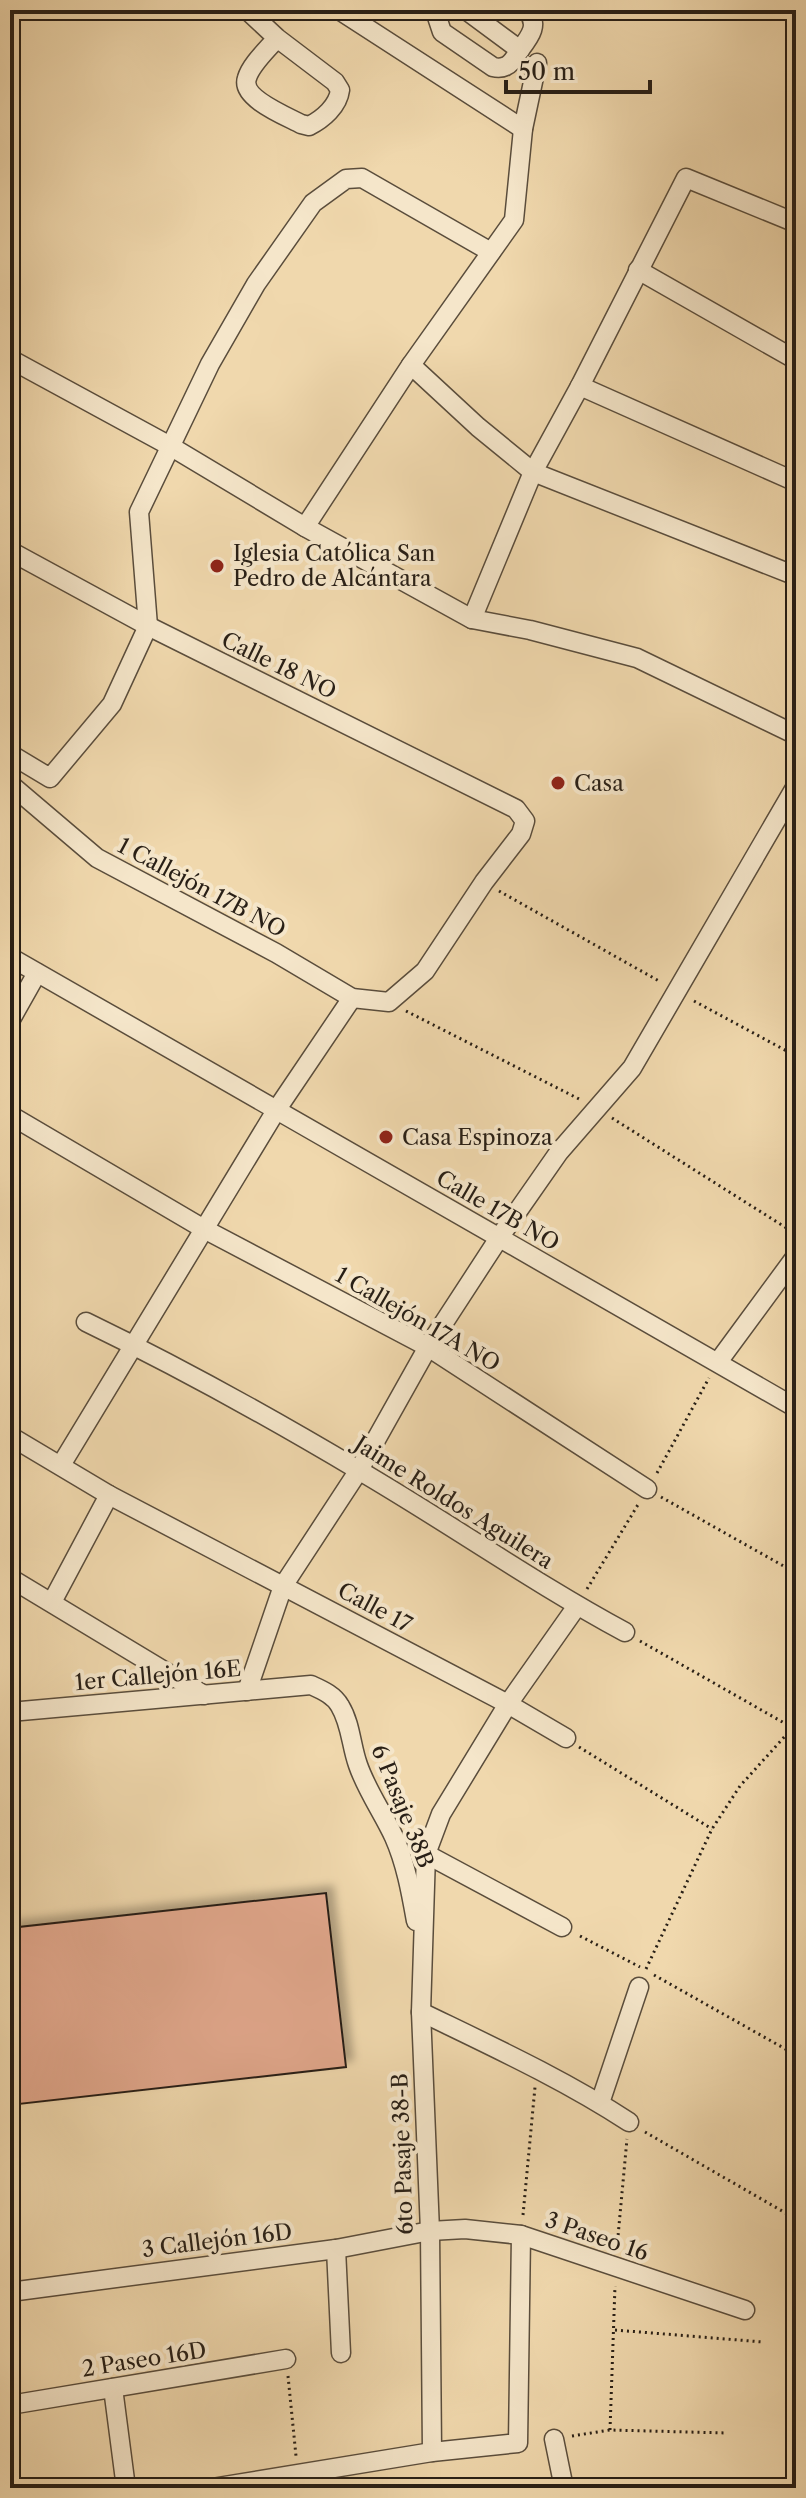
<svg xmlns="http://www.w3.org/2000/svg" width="806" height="2498" font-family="'Libre Caslon Text',serif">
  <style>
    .building { fill: #e1a78c; stroke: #281f16; stroke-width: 2; filter: url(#shadow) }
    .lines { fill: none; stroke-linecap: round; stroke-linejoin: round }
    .service-casing { stroke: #5a4d3c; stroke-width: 12 }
    .minor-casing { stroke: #5a4d3c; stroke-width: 21 }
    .path { stroke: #281f16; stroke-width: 3; stroke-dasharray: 2 4; stroke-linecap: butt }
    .service { stroke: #f5e6ca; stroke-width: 9 }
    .minor { stroke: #f5e6ca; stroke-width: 18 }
    .poi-dot { fill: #8f2418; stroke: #f5e6ca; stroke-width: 3 }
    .labels { text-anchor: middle; stroke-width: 8; stroke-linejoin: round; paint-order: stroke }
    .poi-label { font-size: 22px; fill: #281f16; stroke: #f5e6ca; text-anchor: start }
    .street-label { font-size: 22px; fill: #281f16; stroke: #f5e6ca }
  </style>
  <defs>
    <filter id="shadow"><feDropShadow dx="7" dy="-7" stdDeviation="4" flood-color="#0004"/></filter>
  </defs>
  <rect width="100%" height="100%" fill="#f0d8ad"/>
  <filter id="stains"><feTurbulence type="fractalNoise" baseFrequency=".0025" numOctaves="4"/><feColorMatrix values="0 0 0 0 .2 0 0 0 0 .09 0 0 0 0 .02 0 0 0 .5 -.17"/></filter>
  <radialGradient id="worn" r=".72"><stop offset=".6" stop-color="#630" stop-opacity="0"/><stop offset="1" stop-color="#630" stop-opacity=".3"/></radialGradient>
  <!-- building -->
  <polygon class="building" points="326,1893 346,2067 10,2105 10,1928"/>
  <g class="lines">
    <defs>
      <polyline id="service" points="323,2472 325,2488"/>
      <g id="minor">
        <path d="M247,10l30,28 58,44 5,8c-2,16 -17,29 -31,36l-8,-2c-15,-8 -61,-26 -54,-46 4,-14 21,-29 30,-40"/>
        <polyline points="339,10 523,129"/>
        <path d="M441,10l-4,7 5,15 51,35c4,1 9,1 13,-1 5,-2 10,-10 13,-15 10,-13 22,-27 7,-41"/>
        <polyline points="466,10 520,50"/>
        <polyline points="638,270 796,360"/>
        <polyline points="10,359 170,446 305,527 411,365 514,220 523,129 537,63"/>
        <polyline points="411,365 478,427 533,472 796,576"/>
        <polyline points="580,386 796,482"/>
        <polyline points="305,527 472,619 530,630 637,658 796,735"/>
        <polyline points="10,551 148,626 516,809 525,821 521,834 484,882 425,971 389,1002 352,998 276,953 97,858 10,784"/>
        <polyline points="472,619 533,472 580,386 686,178 796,223"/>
        <polyline points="10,754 50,778 112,704 148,626 139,512 210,364 256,284 313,203 346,179 362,178 491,252"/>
        <polyline points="10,957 796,1408"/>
        <polyline points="10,1021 37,973"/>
        <polyline points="10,1115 204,1229 428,1347 647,1489"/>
        <path d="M86,1322c93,45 185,96 274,149 89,52 174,112 265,161"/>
        <polyline points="718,1362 796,1256"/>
        <polyline points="10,1436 109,1495 508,1704 566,1738"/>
        <polyline points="61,1465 277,1109 352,998"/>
        <polyline points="10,1578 204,1695"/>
        <polyline points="52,1602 109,1495"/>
        <polyline points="247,1691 283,1586 359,1470 428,1347 499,1238 559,1152 632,1068 796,786"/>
        <path d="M10,1712l301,-27c11,5 23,10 29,21 11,18 11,40 18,59 9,26 25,48 36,72 12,27 17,56 22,84"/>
        <polyline points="426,1854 562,1927"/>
        <path d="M421,2012c70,34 142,67 208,110"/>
        <polyline points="600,2103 639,1987"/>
        <polyline points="336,2249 341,2353"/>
        <polyline points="10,2292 336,2249 430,2231 465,2229 521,2235 745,2310"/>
        <polyline points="113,2388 126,2488"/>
        <polyline points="10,2405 286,2359"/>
        <polyline points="554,2439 564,2488"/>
        <polyline points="432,2452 430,2231 421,2012 426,1854 441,1814 508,1704 577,1606"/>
        <polyline points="212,2488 432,2452 518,2443 521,2235"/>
      </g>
    </defs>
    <!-- service casing -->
    <use href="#service" class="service-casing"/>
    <!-- minor casing -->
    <use href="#minor" class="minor-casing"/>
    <!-- path -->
    <g class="path">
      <polyline points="499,891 659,981"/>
      <polyline points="694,1001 796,1056"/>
      <polyline points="406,1011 581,1100"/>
      <polyline points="612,1118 796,1234"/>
      <polyline points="657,1473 709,1378"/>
      <polyline points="661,1497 796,1573"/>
      <polyline points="587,1589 639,1503"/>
      <polyline points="640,1641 793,1728"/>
      <polyline points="579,1747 712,1829"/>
      <polyline points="580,1936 640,1967"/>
      <polyline points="646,1969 712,1829 740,1786 796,1724"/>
      <polyline points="654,1975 796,2055"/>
      <polyline points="645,2132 796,2219"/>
      <polyline points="523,2215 535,2087"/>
      <polyline points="617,2247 627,2139"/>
      <polyline points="615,2330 763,2342"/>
      <polyline points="288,2376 296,2456"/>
      <polyline points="610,2430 615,2286"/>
      <polyline points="572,2436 610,2430 727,2433"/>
    </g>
    <!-- service -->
    <use href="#service" class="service"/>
    <!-- minor -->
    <use href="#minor" class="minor"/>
  </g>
  <!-- markers -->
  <g class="poi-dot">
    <circle cx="217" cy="566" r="8"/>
    <circle cx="558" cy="783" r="8"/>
    <circle cx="386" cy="1137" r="8"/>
  </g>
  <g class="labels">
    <!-- poi labels -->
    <g class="poi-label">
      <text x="233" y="561">Iglesia Católica San<tspan x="233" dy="25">Pedro de Alcántara</tspan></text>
      <text x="574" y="791">Casa</text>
      <text x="402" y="1145">Casa Espinoza</text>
    </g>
    <!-- street labels -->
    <g class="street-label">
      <text transform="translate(279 665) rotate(26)" y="8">Calle 18 NO</text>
      <text transform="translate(202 887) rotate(28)" y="8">1 Callejón 17B NO</text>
      <text transform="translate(498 1210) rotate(30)" y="8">Calle 17B NO</text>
      <text transform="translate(418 1319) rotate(30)" y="8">1 Callejón 17A NO</text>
      <text transform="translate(454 1502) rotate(32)" y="8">Jaime Roldos Aguilera</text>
      <text transform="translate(375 1607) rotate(28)" y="8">Calle 17</text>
      <text transform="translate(158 1675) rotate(-5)" y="8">1er Callejón 16E</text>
      <text transform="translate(403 1806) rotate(68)" y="8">6 Pasaje 38B</text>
      <text transform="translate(402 2154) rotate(-92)" y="8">6to Pasaje 38-B</text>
      <text transform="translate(597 2236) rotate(19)" y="8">3 Paseo 16</text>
      <text transform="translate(217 2240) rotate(-7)" y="8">3 Callejón 16D</text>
      <text transform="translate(144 2359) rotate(-9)" y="8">2 Paseo 16D</text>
    </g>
  </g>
  <!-- margin -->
  <rect width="806" height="2498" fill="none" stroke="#f0d8ad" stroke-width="40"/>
  <rect x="12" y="12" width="782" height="2474" fill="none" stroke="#281f16" stroke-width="4"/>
  <rect x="20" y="20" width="766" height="2458" fill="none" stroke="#281f16" stroke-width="2"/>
  <!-- scale -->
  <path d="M506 80v12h144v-12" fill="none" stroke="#281f16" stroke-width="4"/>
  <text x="518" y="80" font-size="24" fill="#281f16" stroke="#f5e6ca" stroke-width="6" paint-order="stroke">50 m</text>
  <rect width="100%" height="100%" filter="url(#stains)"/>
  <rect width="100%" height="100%" fill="url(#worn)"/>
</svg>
